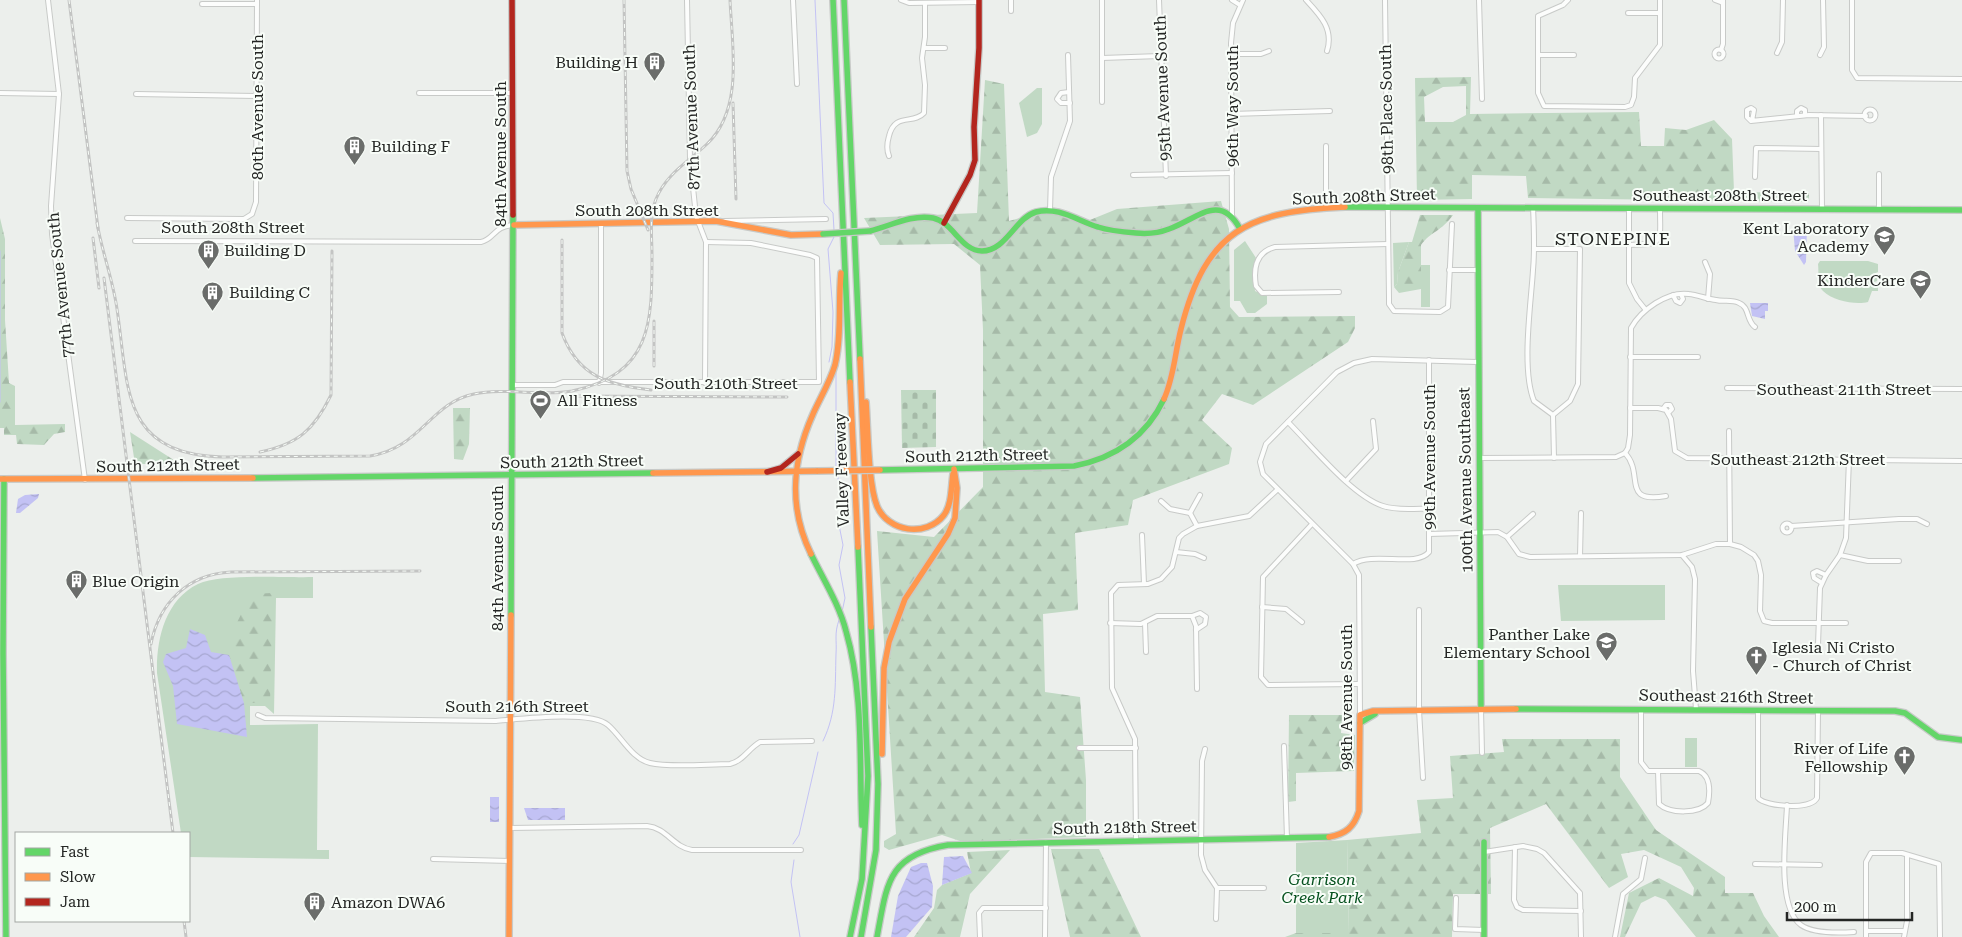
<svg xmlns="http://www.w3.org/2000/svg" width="1962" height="937" font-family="'Roboto Serif',serif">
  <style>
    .green { fill: #c1d9c4 }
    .forest { fill: url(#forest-firs); fill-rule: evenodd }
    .cemetery { fill: url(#cemetery-stones) }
    .water { fill: url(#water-waves) }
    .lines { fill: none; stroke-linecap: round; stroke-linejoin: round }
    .stream { stroke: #c3c2f4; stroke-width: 1 }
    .street-casing { stroke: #c8cac8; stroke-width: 6 }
    .fast-casing { stroke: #c8cac8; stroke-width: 8 }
    .slow-casing { stroke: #c8cac8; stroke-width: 8 }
    .jam-casing { stroke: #c8cac8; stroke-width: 8 }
    .street { stroke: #fcfdfc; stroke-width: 4 }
    .fast { stroke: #63d668; stroke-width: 5.5 }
    .slow { stroke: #ff974d; stroke-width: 5.5 }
    .jam { stroke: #b3261e; stroke-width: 5.5 }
    .rail-casing { stroke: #c3c4c3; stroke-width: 3 }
    .rail { stroke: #f8fdf8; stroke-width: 1; stroke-dasharray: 4; stroke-linecap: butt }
    .fast-bridge-casing { stroke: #c8cac8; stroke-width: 8; stroke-linecap: butt }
    .slow-bridge-casing { stroke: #c8cac8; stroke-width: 8; stroke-linecap: butt }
    .fast-bridge { stroke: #63d668; stroke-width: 5.5 }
    .slow-bridge { stroke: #ff974d; stroke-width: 5.5 }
    .labels { text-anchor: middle; stroke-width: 4; stroke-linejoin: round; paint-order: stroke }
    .poi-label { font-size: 16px; fill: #242624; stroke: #f8fdf8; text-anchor: start }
    .street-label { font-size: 16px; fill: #242624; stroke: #f8fdf8 }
    .park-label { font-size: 16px; font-style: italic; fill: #05511e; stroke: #f8fdf8 }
    .neighbourhood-label { font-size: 18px; letter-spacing: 1px; fill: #242624; stroke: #f8fdf8 }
  </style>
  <defs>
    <pattern id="forest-firs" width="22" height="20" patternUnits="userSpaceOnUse" patternTransform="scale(1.25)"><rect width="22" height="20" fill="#c1d9c4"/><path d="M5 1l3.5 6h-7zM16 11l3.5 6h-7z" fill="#a6baa8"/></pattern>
    <pattern id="cemetery-stones" width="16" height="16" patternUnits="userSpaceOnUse" patternTransform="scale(1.25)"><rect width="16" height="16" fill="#c1d9c4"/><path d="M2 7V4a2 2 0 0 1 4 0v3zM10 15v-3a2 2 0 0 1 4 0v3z" fill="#a6baa8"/></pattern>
    <pattern id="water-waves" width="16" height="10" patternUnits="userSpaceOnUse" patternTransform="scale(1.25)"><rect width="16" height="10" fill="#c3c2f4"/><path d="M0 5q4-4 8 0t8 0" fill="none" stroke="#a7a7d1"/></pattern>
  </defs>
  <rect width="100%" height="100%" fill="#ecefec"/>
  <!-- green -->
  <g class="green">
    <polygon points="1037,88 1042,88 1042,124 1037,133 1027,137 1019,103"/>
    <polygon points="1245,241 1256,258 1253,268 1255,291 1267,296 1267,304 1255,313 1247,313 1240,301 1234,301 1234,250"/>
    <polygon points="1409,242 1398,272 1397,284 1394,287 1393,243"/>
    <path d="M1820,261h48l10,3v8l-5,2h5l-1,7 -5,2h6v8h-6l-4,11c-12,3 -35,-1 -45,-11 -6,-5 -4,-20 -5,-27z"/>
    <rect x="1421" y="265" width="9" height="42"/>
    <path d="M313,577v21h-37l-2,116 -9,-8h-15v19l68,-1 -1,126h12v9l-140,-2v-24h-8l-24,-160c-1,-33 8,-73 41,-89 24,-11 87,-6 115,-7z"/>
    <polygon points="1558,585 1665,585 1665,620 1561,621"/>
    <rect x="1685" y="738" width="12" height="29"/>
    <polygon points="1347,840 1349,933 1296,933 1296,843"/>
  </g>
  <!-- forest -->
  <g class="forest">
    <path d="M1471,77l-1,37 169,-2 2,34h23l1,-18 21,2 28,-10 18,19 2,53 75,1v9l-281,-4 -2,-22 -54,-1v24l-55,1 -2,-122zM1466,86v29l-13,7h-28l-1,-25 19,-10z"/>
    <polygon points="985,80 1004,84 1009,221 1050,210 1085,222 1117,209 1221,201 1229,229 1230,307 1239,317 1355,316 1355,328 1348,342 1253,405 1222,394 1202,420 1232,448 1229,464 1133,500 1128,525 1075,533 1078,610 1043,614 1045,692 1080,697 1086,780 1086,837 963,842 942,835 889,850 884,847 884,841 896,834 877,531 934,537 983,487 983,330 980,265 954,244 880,245 864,218 977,213"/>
    <path d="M1420,215h33c-11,16 -23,17 -32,30v44l-22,4 -5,-6 3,-3 1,-12 11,-30h3z"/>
    <polygon points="0,218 5,239 5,320 9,383 15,386 15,425 65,424 65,432 54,434 44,445 17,444 16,435 4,435 4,428 0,428"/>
    <polygon points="453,408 470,408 469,444 463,460 454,459"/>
    <polygon points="130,432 180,464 135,464"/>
    <polygon points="273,593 270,703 244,703 226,645 251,594"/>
    <polygon points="1289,715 1342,715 1341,733 1355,735 1354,771 1296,773 1296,801 1288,802"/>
    <polygon points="1502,739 1620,739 1620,777 1656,830 1725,877 1725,893 1753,893 1764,916 1779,937 1696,937 1666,900 1655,896 1641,903 1625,937 1620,937 1629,893 1659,878 1693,896 1694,888 1681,867 1644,850 1621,854 1628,877 1609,888 1546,804 1490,828 1491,894 1453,894 1452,937 1285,937 1296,933 1349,933 1347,840 1421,833 1417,800 1453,798 1450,756 1504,752"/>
    <polygon points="1051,849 1099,849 1141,937 1070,937"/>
    <polygon points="1010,850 970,894 960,937 914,937 934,908 937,890 942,885 971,873 967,852"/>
  </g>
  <!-- cemetery -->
  <polygon class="cemetery" points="901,390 936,390 936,447 902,448"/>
  <!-- water -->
  <g class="water">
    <polygon points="1807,226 1806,262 1804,265 1795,251 1793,227"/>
    <polygon points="1750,303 1768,303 1768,311 1765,311 1765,319 1752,316"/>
    <polygon points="39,494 38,498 20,513 16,513 18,499 25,495"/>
    <polygon points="190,629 205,635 211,652 229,655 244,703 247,737 177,724 173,686 163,662 166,654 186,648"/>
    <rect x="490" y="797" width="9" height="25"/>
    <polygon points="524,808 565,808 565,820 528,820"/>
    <polygon points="963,856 972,873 942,885 944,857"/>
    <polygon points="921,863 927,863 933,886 932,907 906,937 891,937 898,896 911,867"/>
  </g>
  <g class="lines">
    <!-- stream -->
    <g class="stream">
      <polyline points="815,0 824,203 833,213 834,230"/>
      <polyline points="0,251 0,402"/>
      <polyline points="829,362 832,347 833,312 828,249 834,237"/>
      <polyline points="836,373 836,468"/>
      <polyline points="837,472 843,508 838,520 843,545 839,565 845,598 842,612"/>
      <path d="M823,741c14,-29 12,-55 13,-87 1,-14 -2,-20 3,-34"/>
      <polyline points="793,844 799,835 818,752"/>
      <polyline points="794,860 791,882 800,937"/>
    </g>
    <defs>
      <g id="street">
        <polyline points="48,0 59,94 51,206 52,234 85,480"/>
        <polyline points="687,0 690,159 696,216 706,242 705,383"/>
        <polyline points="793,0 797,84"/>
        <polyline points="901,0 909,3 979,2"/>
        <polyline points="1011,0 1011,11"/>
        <polyline points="1102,0 1102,102"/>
        <polyline points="1159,0 1166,176"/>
        <polyline points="1232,0 1240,5"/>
        <path d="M1306,0c14,15 28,29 21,51"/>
        <polyline points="1385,0 1389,298 1389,304 1394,311 1440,312 1448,307 1452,224"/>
        <polyline points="1479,0 1482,99"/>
        <polyline points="1568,0 1563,5 1538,16 1538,93 1544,106 1625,107 1631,105 1634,97 1635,78 1660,45 1660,0"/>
        <polyline points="1715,0 1723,3"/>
        <polyline points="1852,0 1852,70 1857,78 1962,79"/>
        <polyline points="202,4 257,4"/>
        <polyline points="1628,13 1660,13"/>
        <polyline points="924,48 945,48"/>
        <circle cx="1719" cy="54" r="4.5"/>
        <polyline points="1721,50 1723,44 1723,0"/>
        <polyline points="1777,53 1782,42 1783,0"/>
        <polyline points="1231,54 1261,54 1269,51"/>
        <polyline points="1538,55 1574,55"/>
        <polyline points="1820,55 1824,47 1823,0"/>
        <polyline points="1102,58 1160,56"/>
        <polyline points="1069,92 1061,93 1057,99 1061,103 1070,103"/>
        <polyline points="0,93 59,94"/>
        <polyline points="419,93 513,93"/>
        <polyline points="136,94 257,96"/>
        <circle cx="1870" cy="115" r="5.5"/>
        <polyline points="1231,114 1330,111"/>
        <polyline points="1821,115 1822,209"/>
        <polyline points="1797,116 1797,111 1801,108 1805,110 1805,115"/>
        <polyline points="1752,121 1754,110 1751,108 1747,110 1747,117 1751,121 1809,115 1866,116"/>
        <path d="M889,156c-3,-7 -2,-13 0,-20 6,-24 24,-11 35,-23l1,-28 -3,-27 3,-21v-34"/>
        <polyline points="1879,174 1879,209"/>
        <polyline points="1133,175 1232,173"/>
        <polyline points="1755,177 1756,148 1821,149"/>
        <path d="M1533,207c1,21 2,42 0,63 -2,34 -12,99 1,131l19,14 1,43"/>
        <polyline points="1326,208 1326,146"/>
        <polyline points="1629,209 1629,283 1637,299 1645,309"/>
        <polyline points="1050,210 1051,177 1070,121 1068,55"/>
        <polyline points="1232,215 1231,43 1233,23 1243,0"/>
        <polyline points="127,218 244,219 252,214 256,202 257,0"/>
        <polyline points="725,221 826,219"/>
        <path d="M135,241l346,1c14,-3 12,-16 33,-17"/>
        <path d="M1629,245c36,-1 31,-2 31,-36"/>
        <polyline points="1534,249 1580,249 1578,384 1570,401 1553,415"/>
        <polyline points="1705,262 1710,274 1708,299"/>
        <polyline points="1449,270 1478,270"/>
        <path d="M1339,292l-77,1 -6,-7c-3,-18 0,-34 19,-39l113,-3"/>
        <polyline points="1673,295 1676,301 1680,303 1683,299 1681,294"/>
        <polyline points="1630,357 1698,357"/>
        <polyline points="599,383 601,373 601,223"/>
        <polyline points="514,385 555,385 563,382 819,382 817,258 810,255 751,243 706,242"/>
        <polyline points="1727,388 1962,389"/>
        <polyline points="1630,408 1658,408 1666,410 1671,419 1675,451 1687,458 1962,461"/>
        <polyline points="1663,409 1666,405 1670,405 1672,409 1668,413"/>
        <path d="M1288,422c24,24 64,74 95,84 14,5 31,2 46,3"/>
        <polyline points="1729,431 1730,544"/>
        <path d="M1625,453l3,-5 2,-13 1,-107c10,-18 36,-37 58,-34 9,1 18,5 27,6 7,2 16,-1 23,3 11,4 7,18 16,24"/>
        <path d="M1625,453c20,21 -5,51 41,43"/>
        <polyline points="1479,458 1616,457 1625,453"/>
        <polyline points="1346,481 1376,449 1373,421"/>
        <polyline points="1161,501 1170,509 1190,513"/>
        <polyline points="1190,513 1200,495"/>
        <polyline points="1190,513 1197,526"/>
        <circle cx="1787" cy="528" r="4.5"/>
        <polyline points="1312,524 1263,577 1261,677 1268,685 1359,684"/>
        <polyline points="1791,526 1899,519 1917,519 1927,524"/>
        <polyline points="1429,534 1498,532 1507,537 1519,554 1530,557 1682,555 1716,544 1730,544 1741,547 1754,555 1758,561 1761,575 1760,611 1764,621 1772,623 1846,623"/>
        <polyline points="1142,535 1144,584"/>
        <polyline points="1507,537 1533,514"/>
        <polyline points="1176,552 1195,554 1204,558"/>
        <polyline points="1682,555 1692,567 1695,579 1693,671 1696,709"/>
        <polyline points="1840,555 1868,561 1899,561"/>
        <polyline points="1580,556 1581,513"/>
        <path d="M1353,564c21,-13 63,4 76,-12v-192"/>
        <polyline points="1822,583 1814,578 1813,573 1817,571 1826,575"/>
        <polyline points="1262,607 1286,609 1302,622"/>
        <polyline points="1419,610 1419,710 1423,778"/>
        <polyline points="1192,616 1200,613 1206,617 1205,624 1196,630"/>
        <polyline points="1110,623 1141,624 1157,616 1192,616 1196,626 1197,689"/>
        <polyline points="1145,623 1146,652"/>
        <polyline points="1818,645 1820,588 1826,575 1840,555 1846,538 1849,459"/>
        <polyline points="1481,709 1482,753"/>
        <path d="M1641,709v53l7,9h10l1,33c11,10 40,10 49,-1 2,-11 3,-27 -9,-32h-41"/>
        <path d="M1758,710v88c8,9 53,12 59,0l1,-87"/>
        <path d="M258,715l7,3 231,3c24,-2 95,-11 112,4 13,11 24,34 42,38 20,5 58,1 80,1 13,-3 18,-15 30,-22l52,-1"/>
        <polyline points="1360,715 1359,575 1353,564 1263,474 1260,462 1266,444 1337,372 1354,363 1372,359 1477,362"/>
        <polyline points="1284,746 1287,838"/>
        <polyline points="1079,748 1136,748"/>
        <polyline points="1205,749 1202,761 1201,855 1205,870 1217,888 1216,919"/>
        <path d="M1787,805c-1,29 -11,102 14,120 13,9 38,8 53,7"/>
        <path d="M510,828l137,-2c20,2 26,21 45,24h109"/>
        <polyline points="1136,840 1135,739 1112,688 1111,593 1118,585 1148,584 1161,579 1172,567 1179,538 1183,534 1197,526 1249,516 1277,490"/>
        <polyline points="1515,847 1514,900 1517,907 1523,910 1581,911"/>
        <polyline points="1484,852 1523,846 1537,849 1544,853 1580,893 1581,937"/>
        <polyline points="433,859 510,861"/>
        <polyline points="1755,864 1820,865"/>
        <polyline points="1217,888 1264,888"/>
        <polyline points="1456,898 1455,929 1484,930"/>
        <polyline points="1866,931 1904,931"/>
        <polyline points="980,937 979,913 983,908 1046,908"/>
        <polyline points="1045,937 1046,842"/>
        <polyline points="1615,937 1623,894 1641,879 1645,858"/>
        <polyline points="1866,937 1866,862 1871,853 1902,853 1939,864 1940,937"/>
        <polyline points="1904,937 1907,921 1907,855"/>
      </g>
      <g id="fast">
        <polyline points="833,0 850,382"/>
        <polyline points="844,0 860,359"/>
        <polyline points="1345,207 1962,210"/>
        <polyline points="1478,208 1481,709"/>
        <path d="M870,231c20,-5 42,-17 63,-13 20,4 28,33 49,33 24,0 33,-33 54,-39 22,-6 42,9 62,15 12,4 25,5 38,6 11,1 23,0 33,-4 28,-10 51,-37 71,0"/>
        <path d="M880,470l194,-4c41,-8 72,-29 90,-67"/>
        <polyline points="253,478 653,473"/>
        <polyline points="4,479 3,654 6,937"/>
        <path d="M811,554c12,25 28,50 35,77 18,63 13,129 16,194"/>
        <polyline points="511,615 513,215"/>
        <polyline points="1516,709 1895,711 1905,713 1938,737 1962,740"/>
        <polyline points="1360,723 1375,714"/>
        <polyline points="1484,842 1484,937"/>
        <polyline points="850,937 862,879 868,776 858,547"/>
        <polyline points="861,937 876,850 878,784 871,627"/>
        <path d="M877,937c10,-53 10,-82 71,-92l381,-8"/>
      </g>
      <g id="slow">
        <polyline points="514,225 716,221 791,235 823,234"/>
        <polyline points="860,359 871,627"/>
        <polyline points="850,382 858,547"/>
        <path d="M1164,399c10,-22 11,-47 17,-70 25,-99 67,-118 164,-122"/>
        <path d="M866,402c2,26 2,82 11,104 11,26 49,32 67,9 8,-11 7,-28 9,-41"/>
        <polyline points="653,473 818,471"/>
        <polyline points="0,479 253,478"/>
        <path d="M811,554c-23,-47 -19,-93 2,-140 7,-16 17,-32 22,-49 7,-30 3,-62 6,-92"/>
        <polyline points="882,754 884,668 889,642 905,599 948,534 955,518 957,488 954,469"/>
        <path d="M1329,837c17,-3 25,-10 30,-26l1,-96 13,-4 143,-2"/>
        <polyline points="509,937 511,615"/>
      </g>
      <g id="jam">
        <polyline points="512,0 513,215"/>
        <polyline points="944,223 970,175 975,160 974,127 979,48 979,0"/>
        <polyline points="767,472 781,468 798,454"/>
      </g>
    </defs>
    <!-- street casing -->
    <use href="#street" class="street-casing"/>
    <!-- fast casing -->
    <use href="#fast" class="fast-casing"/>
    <!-- slow casing -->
    <use href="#slow" class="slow-casing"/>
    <!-- jam casing -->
    <use href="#jam" class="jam-casing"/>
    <!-- street -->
    <use href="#street" class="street"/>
    <!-- fast -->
    <use href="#fast" class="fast"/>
    <!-- slow -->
    <use href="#slow" class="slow"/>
    <!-- jam -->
    <use href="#jam" class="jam"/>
    <defs>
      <g id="rail">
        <polyline points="69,0 98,228"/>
        <polyline points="624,0 627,171 631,189 648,230"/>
        <polyline points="733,103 736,199"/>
        <path d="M97,223c5,29 16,57 20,86 12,79 3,145 106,148l147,-1c51,-8 60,-53 104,-62 32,-7 66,3 98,-3 80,-17 80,-68 80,-136 0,-19 -3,-38 4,-56 10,-25 32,-37 51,-55 37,-35 25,-98 23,-144"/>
        <polyline points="93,238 99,288"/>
        <path d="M562,240v93c16,44 47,52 89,57"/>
        <polyline points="104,278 173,833"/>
        <polyline points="654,366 654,321"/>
        <polyline points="569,396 787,397"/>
        <path d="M260,452c38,-8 54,-22 71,-57l1,-144"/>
        <path d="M151,644c8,-42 38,-70 80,-72l189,-1"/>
        <polyline points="184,921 186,937"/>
      </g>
    </defs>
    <!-- rail casing -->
    <use href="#rail" class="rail-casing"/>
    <!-- rail -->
    <use href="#rail" class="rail"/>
    <defs>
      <polyline id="fast-bridge" points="823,234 870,231"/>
      <polyline id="slow-bridge" points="818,471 880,470"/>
    </defs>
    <!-- fast-bridge casing -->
    <use href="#fast-bridge" class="fast-bridge-casing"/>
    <!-- slow-bridge casing -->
    <use href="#slow-bridge" class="slow-bridge-casing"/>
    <!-- fast-bridge -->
    <use href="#fast-bridge" class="fast-bridge"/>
    <!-- slow-bridge -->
    <use href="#slow-bridge" class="slow-bridge"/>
  </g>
  <!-- icons -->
  <defs>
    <symbol id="building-pin" viewBox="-11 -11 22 30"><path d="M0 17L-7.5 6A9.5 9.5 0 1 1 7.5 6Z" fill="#6a6c6a" stroke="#f8fdf8"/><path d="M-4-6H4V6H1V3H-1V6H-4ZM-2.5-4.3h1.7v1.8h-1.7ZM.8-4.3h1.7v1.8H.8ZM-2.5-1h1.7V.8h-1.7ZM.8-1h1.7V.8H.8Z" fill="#fff"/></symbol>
    <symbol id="school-pin" viewBox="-11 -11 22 30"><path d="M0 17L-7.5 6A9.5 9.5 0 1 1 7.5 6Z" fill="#6a6c6a" stroke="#f8fdf8"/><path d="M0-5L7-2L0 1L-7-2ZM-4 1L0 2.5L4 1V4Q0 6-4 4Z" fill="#fff"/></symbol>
    <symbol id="stadium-pin" viewBox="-11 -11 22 30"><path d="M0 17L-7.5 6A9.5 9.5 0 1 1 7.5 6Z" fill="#6a6c6a" stroke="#f8fdf8"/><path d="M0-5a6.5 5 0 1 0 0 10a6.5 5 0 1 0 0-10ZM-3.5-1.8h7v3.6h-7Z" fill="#fff"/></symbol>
    <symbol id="church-pin" viewBox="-11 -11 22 30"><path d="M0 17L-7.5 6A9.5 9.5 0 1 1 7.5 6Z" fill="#6a6c6a" stroke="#f8fdf8"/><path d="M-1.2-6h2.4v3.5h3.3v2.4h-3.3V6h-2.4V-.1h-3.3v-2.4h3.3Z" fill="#fff"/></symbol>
  </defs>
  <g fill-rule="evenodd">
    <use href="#building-pin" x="642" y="50" width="25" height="34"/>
    <use href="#building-pin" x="342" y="134" width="25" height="34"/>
    <use href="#school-pin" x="1872" y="224" width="25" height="34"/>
    <use href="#building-pin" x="196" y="238" width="25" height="34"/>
    <use href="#school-pin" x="1908" y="268" width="25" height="34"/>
    <use href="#building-pin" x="200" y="280" width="25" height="34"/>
    <use href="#stadium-pin" x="528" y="388" width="25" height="34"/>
    <use href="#building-pin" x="64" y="568" width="25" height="34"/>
    <use href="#school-pin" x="1594" y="630" width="25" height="34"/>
    <use href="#church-pin" x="1744" y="644" width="25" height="34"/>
    <use href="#church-pin" x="1892" y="744" width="25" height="34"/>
    <use href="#building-pin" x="302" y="890" width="25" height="34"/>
  </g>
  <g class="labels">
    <!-- poi labels -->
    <g class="poi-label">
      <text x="638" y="68" text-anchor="end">Building H</text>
      <text x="371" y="152">Building F</text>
      <text x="1869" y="234" text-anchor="end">Kent Laboratory<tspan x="1869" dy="18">Academy</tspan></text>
      <text x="224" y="256">Building D</text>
      <text x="1905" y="286" text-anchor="end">KinderCare</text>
      <text x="229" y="298">Building C</text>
      <text x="557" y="406">All Fitness</text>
      <text x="92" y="587">Blue Origin</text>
      <text x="1590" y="640" text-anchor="end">Panther Lake<tspan x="1590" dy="18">Elementary School</tspan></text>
      <text x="1772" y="653">Iglesia Ni Cristo<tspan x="1772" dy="18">- Church of Christ</tspan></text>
      <text x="1888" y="754" text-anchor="end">River of Life<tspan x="1888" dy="18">Fellowship</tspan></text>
      <text x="331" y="908">Amazon DWA6</text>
    </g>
    <!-- street labels -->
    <g class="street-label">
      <text transform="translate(1162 88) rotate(-92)" y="6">95th Avenue South</text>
      <text transform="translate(1232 106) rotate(-90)" y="6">96th Way South</text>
      <text transform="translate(257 107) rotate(-90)" y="6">80th Avenue South</text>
      <text transform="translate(1386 109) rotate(-91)" y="6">98th Place South</text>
      <text transform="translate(691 117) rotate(-92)" y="6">87th Avenue South</text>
      <text transform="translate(500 154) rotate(-90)" y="6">84th Avenue South</text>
      <text x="1720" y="201">Southeast 208th Street</text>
      <text transform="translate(1364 196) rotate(-2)" y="6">South 208th Street</text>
      <text x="647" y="216">South 208th Street</text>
      <text x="233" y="233">South 208th Street</text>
      <text transform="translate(60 285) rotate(-96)" y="6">77th Avenue South</text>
      <text x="726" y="389">South 210th Street</text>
      <text x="1844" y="395">Southeast 211th Street</text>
      <text transform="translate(977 455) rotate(-1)" y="6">South 212th Street</text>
      <text transform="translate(1429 457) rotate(-90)" y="6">99th Avenue South</text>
      <text x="1798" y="465">Southeast 212th Street</text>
      <text transform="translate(572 461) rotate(-1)" y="6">South 212th Street</text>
      <text transform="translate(168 465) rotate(-1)" y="6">South 212th Street</text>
      <text transform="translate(841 470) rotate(-92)" y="6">Valley Freeway</text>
      <text transform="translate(1465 480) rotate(-91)" y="6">100th Avenue Southeast</text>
      <text transform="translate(497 558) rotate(-90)" y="6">84th Avenue South</text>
      <text transform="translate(1726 696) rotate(1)" y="6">Southeast 216th Street</text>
      <text transform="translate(1346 697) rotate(-90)" y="6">98th Avenue South</text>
      <text x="517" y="712">South 216th Street</text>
      <text transform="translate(1125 827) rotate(-1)" y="6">South 218th Street</text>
    </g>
    <!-- park labels -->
    <g class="park-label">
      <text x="1322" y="885">Garrison<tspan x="1322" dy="18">Creek Park</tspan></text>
    </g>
    <!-- neighbourhood labels -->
    <g class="neighbourhood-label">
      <text x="1613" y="245">STONEPINE</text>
    </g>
  </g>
  <!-- legend -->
  <rect x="15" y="832" width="175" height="90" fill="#f8fdf8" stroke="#a3a7a3"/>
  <rect x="25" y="848" width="25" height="8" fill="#63d668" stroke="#a3a7a3"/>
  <text x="60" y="857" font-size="15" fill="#242624">Fast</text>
  <rect x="25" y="873" width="25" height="8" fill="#ff974d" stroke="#a3a7a3"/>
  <text x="60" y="882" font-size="15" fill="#242624">Slow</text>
  <rect x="25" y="898" width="25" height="8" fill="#b3261e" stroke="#a3a7a3"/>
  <text x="60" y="907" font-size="15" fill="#242624">Jam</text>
  <!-- scale -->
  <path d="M1787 912v8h125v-8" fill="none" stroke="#242624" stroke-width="2.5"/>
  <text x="1794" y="912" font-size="15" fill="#242624" stroke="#f8fdf8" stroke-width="4" paint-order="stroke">200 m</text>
</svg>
